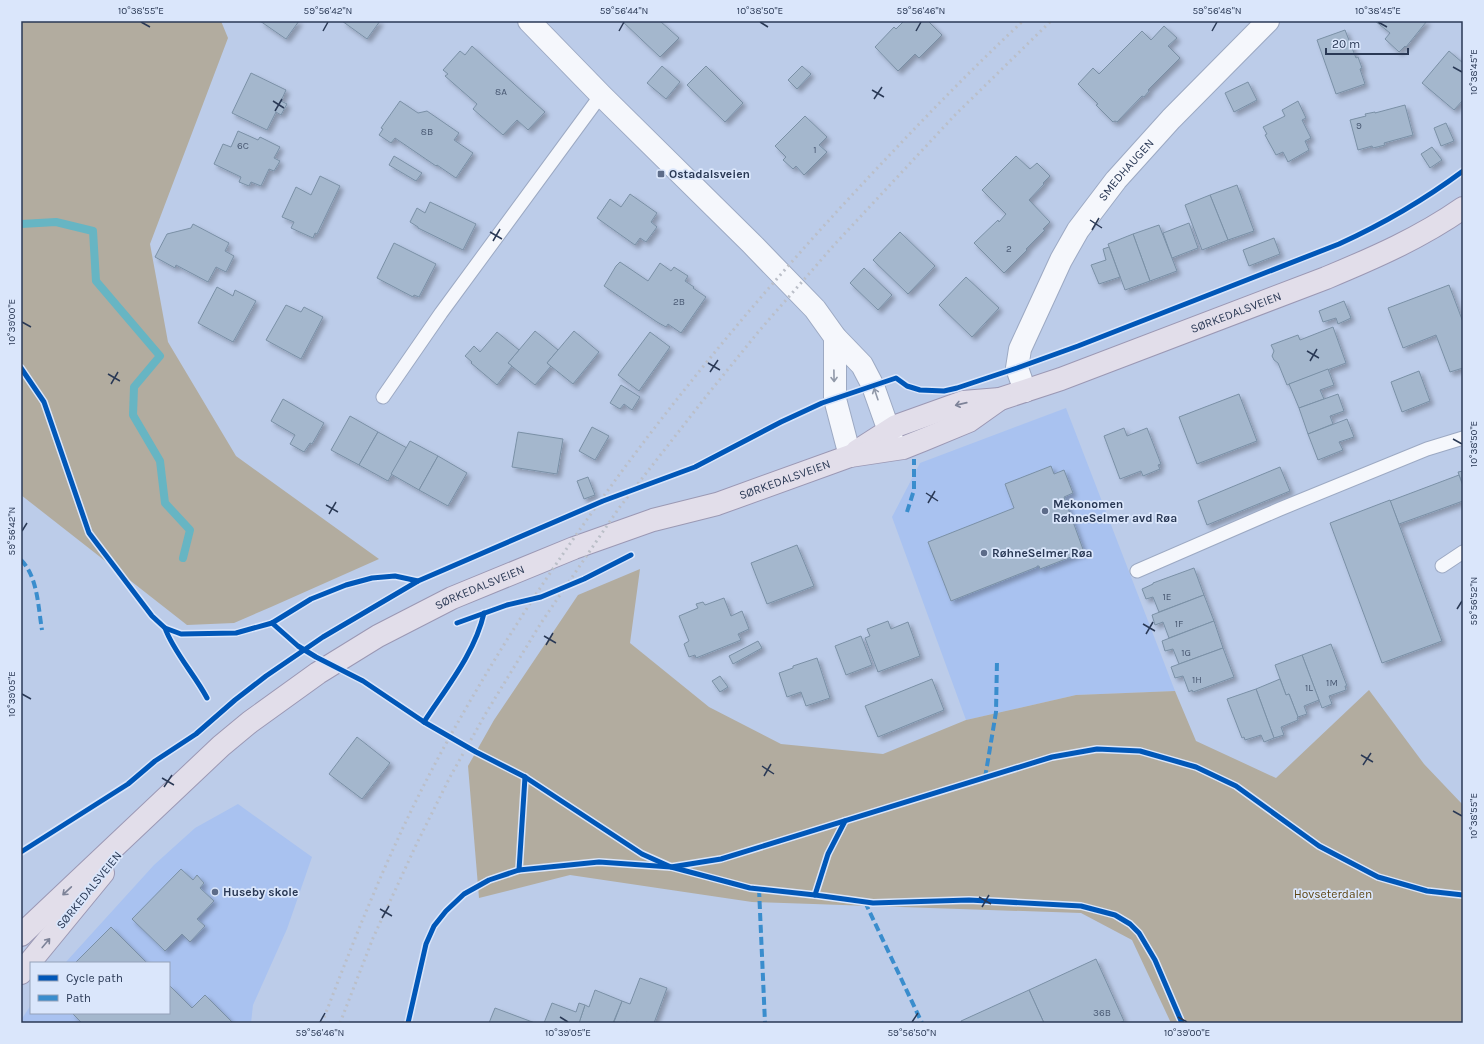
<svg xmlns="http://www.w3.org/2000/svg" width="1484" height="1044" font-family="Karla,sans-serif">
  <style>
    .built { fill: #a9c2f0 }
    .green { fill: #b2ac9f }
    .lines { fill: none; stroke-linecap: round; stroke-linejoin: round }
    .stream { stroke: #67b5c3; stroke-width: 8 }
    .building { fill: #a4b7cd; stroke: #7a90a6; filter: url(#shadow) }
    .lane-casing { stroke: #9ca9c3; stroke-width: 15 }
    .street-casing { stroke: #9ca9c3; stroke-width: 24 }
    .secondary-casing { stroke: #9ca9c3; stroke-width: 24 }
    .primary-casing { stroke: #9b98b4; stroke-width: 24 }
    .lane { stroke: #f5f7fc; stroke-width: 13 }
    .street { stroke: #f5f7fc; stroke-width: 22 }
    .secondary { stroke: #f5f7fc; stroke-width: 22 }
    .primary { stroke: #e2deea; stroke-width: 22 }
    .rail { stroke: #bbbfc8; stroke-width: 3; stroke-dasharray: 2 4; stroke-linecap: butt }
    .quiet { stroke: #3a8dcd; stroke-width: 4; stroke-dasharray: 8 4; stroke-linecap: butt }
    .cycleway-casing { stroke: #dae6fb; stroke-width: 8 }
    .cycleway { stroke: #0057b8; stroke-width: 5 }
    .oneway { stroke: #9098a8 }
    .oneway2 { stroke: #7d8398 }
    .ticks { fill: none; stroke: #2a3955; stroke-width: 1.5 }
    .poi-dot { fill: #5d6c89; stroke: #dae6fb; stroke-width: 1.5 }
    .labels { text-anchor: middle; stroke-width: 3.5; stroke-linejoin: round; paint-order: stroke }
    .number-label { font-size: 10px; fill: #4a5a74 }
    .street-label { font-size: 12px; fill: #2a3955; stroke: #dae6fb }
    .poi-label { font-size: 12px; font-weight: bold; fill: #2a3955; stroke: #dae6fb; text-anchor: start }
    .park-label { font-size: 12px; fill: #5f4612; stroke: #dae6fb }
    .neatline { fill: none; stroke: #2a3955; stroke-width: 1.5 }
    .ticks-label { font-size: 10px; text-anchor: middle; fill: #2a3955 }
  </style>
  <defs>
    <filter id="shadow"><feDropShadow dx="3.5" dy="3.5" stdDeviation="2" flood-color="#0004"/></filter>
  </defs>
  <rect width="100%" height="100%" fill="#bccce9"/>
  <!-- built -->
  <g class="built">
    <polygon points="1066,408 1175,691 1076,695 966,720 892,517 920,463"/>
    <polygon points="238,804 312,857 287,929 253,1005 251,1023 21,1023 21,1020 31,1005 31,1013 169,1013 169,963 65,963 154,865 195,828"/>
  </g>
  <!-- green -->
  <g class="green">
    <polygon points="21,21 221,21 228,38 150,244 168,342 236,456 379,559 271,607 234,623 187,625 21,495"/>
    <polygon points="640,569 630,643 709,707 781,744 883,754 966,720 1076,695 1175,691 1196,741 1276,778 1369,690 1424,764 1463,805 1463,1023 1171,1023 1132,940 1081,913 752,902 570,875 479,898 468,766 494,720 578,595"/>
  </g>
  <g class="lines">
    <!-- stream -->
    <polyline class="stream" points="21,224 56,222 93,231 96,281 160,356 134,387 133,415 160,461 165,503 190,530 183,558"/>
  </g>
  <!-- building -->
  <g class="building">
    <polygon points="260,21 299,21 286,39"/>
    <polygon points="342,21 380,21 367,39"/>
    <polygon points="622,21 660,21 679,38 660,57"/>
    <polygon points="904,21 928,21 942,35 919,58 915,54 898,71 875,47 894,27 896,29"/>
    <polygon points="1375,21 1427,21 1406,47 1405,46 1399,52 1385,39 1390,33"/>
    <polygon points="1164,26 1177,38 1168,46 1180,58 1148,90 1149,91 1144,97 1142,96 1117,122 1115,121 1113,122 1096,105 1098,104 1078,84 1093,68 1099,74 1142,31 1151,40"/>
    <polygon points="1345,30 1356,58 1358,57 1362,68 1360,69 1365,84 1336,94 1317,40"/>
    <polygon points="472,46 545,112 528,130 517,120 503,135 473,109 477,104 445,76 448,74 443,70 460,51 465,55"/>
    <polygon points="1449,51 1463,63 1463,100 1454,110 1422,83"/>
    <polygon points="662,66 680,82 666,99 647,83"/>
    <polygon points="706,66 743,103 725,122 687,85"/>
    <polygon points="802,66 811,74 797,89 788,80"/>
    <polygon points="251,73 286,90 281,101 287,104 281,115 276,112 267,130 232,113"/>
    <polygon points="1248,82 1257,100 1234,112 1225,93"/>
    <polygon points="400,101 418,113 427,111 459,133 454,140 473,153 456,178 437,165 436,166 395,138 391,143 379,135 383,129 381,128"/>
    <polygon points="1298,101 1306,118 1302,120 1311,138 1305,141 1309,150 1288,162 1283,152 1276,155 1265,135 1267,134 1263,127 1285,116 1282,110"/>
    <polygon points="1405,105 1413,135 1384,143 1385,145 1373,148 1372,146 1358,150 1350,120 1366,116 1365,114 1375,112 1375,113"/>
    <polygon points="805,116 827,137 819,145 827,152 804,175 796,166 793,169 783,160 786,157 775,146"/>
    <polygon points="1446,123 1454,141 1441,146 1434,128"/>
    <polygon points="238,131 258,140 260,137 280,147 274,158 280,161 274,171 269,169 261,186 251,182 249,186 239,182 241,177 214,164 223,144 231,147"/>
    <polygon points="1432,147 1442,160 1430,168 1421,154"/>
    <polygon points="394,156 422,173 416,181 389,165"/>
    <polygon points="1016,156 1030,169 1037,163 1050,176 1043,183 1044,184 1029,200 1050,222 1043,229 1045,230 1026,249 1027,250 1004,273 974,243 998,220 999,222 1006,214 982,190"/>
    <polygon points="320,176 340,186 317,234 315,233 313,238 291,228 294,222 282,217 296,187 311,195"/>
    <polygon points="1237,185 1254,231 1228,240 1210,195"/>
    <polygon points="630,194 657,213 651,222 657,227 646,242 640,238 635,245 597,218 610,199 621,207"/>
    <polygon points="1210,195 1228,240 1202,250 1185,205"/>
    <polygon points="430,202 476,224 463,250 418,228 418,227 410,222 417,208 425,213"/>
    <polygon points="1189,223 1198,248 1172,258 1163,233"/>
    <polygon points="193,224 229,243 225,251 234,256 226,272 216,267 208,282 176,265 175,268 155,257 167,234 191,228"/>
    <polygon points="1159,225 1177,271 1150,281 1133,234"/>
    <polygon points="900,232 935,266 908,294 873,260"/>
    <polygon points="1133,234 1150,281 1125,290 1108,244"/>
    <polygon points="1274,238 1280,254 1249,266 1243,250"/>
    <polygon points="394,243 436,264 419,297 414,295 413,297 377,278"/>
    <polygon points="1109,247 1120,277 1099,284 1091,265 1106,260 1103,249"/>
    <polygon points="620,262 648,281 660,263 671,271 674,267 688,276 685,281 694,287 693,288 706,297 681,333 668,324 666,327 657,322 604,286 616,266"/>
    <polygon points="864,268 892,295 878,310 850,283"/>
    <polygon points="966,277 999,308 972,337 939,305"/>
    <polygon points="1449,285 1463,322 1463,368 1450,372 1436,335 1403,348 1388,308"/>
    <polygon points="217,287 233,296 235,290 256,301 233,342 198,323"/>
    <polygon points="1344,301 1351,318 1338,324 1336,318 1323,322 1319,311"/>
    <polygon points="286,305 301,312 304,307 323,317 301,359 266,340"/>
    <polygon points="1333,327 1346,363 1287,385 1278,363 1274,360 1272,356 1274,351 1271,345 1298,335 1300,340"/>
    <polygon points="535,331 558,350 547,363 551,366 535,385 508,363"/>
    <polygon points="574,331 599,352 573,384 547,363"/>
    <polygon points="497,332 519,350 508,363 512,366 497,385 471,363 472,362 465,356 474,346 480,352"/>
    <polygon points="650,332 670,347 639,391 618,375"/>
    <polygon points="1328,369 1334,385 1320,390 1324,399 1299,408 1289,384"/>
    <polygon points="1419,371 1430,401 1402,412 1391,382"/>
    <polygon points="621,385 640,397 632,410 624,404 620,409 610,403"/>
    <polygon points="1239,394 1257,441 1197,464 1179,417"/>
    <polygon points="1338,394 1344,411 1330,416 1333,424 1308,434 1299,408"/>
    <polygon points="283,399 324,423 312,444 310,443 304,452 290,444 295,435 271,421"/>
    <polygon points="350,416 378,432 359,465 331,450"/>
    <polygon points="1347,419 1354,437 1339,442 1343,450 1318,460 1308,434"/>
    <polygon points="592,427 609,436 595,460 579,451"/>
    <polygon points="1124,428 1127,436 1147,428 1161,464 1158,465 1160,469 1143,476 1141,471 1120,479 1104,436"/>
    <polygon points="378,432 407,448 388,481 359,465"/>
    <polygon points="518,432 563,439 557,474 512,467"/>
    <polygon points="410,441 438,456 419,490 391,474"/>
    <polygon points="438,456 467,473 448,506 419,490"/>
    <polygon points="1051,466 1054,474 1064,470 1073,493 1064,497 1084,552 1040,569 1039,566 1037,566 1037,567 951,601 928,542 1014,508 1005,484"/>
    <polygon points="1280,467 1290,491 1207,525 1198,501"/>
    <polygon points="1463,471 1463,486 1458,472"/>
    <polygon points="1459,475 1463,486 1463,501 1399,524 1390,501"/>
    <polygon points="588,477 595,495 584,499 577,481"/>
    <polygon points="1390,500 1442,641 1382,663 1330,523"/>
    <polygon points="797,545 814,586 767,604 751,563"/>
    <polygon points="1194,568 1204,595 1159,612 1153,597 1146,599 1142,589 1153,584 1153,583"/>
    <polygon points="1204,595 1214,621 1169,638 1163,622 1155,625 1152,615"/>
    <polygon points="724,598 731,616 742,611 749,629 738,634 741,640 696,658 695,655 689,657 684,644 689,641 679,616 698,608 696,604 703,602 705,605"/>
    <polygon points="888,621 891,629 908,622 920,656 878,672 865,638 870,636 867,629"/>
    <polygon points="1214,621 1223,648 1179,664 1173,649 1165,651 1162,641"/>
    <polygon points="861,636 872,665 846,675 835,646"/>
    <polygon points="758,641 762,648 733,664 729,656"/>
    <polygon points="1331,644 1347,686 1345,686 1346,690 1329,696 1332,704 1322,708 1302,655"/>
    <polygon points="1223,648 1234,677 1193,692 1192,690 1189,692 1183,676 1175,678 1171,667"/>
    <polygon points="1302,655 1319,700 1304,706 1307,714 1298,717 1289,694 1286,695 1275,665"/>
    <polygon points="817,658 830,698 806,706 801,692 787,697 779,673 793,668 793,666"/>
    <polygon points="720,676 728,687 720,692 712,681"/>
    <polygon points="932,679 944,710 878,737 865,706"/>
    <polygon points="1280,679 1286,695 1289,694 1298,717 1297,718 1298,720 1281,727 1284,735 1274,738 1256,689"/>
    <polygon points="1256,689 1274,738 1264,742 1261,735 1245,740 1244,737 1242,738 1227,699"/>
    <polygon points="357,737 390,763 362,799 329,774"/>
    <polygon points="181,869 193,880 197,875 204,883 200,888 214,901 197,919 205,926 190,942 182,934 165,951 132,919"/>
    <polygon points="111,927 147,963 75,963"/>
    <polygon points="1096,959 1124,1021 1119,1023 1044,1023 1029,990"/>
    <polygon points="640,978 667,988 654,1023 630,1023 626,1022 626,1023 617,1023 614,1022 622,1001 630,1004"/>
    <polygon points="169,985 192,1008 205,995 233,1023 82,1023 72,1013 169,1013"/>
    <polygon points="595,990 622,1001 613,1023 579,1023 585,1005 589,1007"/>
    <polygon points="1029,990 1044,1023 962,1023 961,1021"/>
    <polygon points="552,1003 576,1012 579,1003 585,1005 579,1023 544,1023"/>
    <polygon points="495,1008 535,1023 489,1023"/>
  </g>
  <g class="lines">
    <defs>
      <g id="lane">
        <polyline points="383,397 441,313 601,95"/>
        <polyline points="1442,566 1463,552"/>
        <polyline points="1137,571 1280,509 1427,449 1463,438"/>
      </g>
      <g id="street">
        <path id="s1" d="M1025,391l-8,-23 3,-19 41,-89 17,-30 38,-50 55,-61 97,-98"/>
      </g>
      <g id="secondary">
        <polyline points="529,21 601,95 751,243 815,309 835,337 862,365 873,386 895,448"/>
        <polyline points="835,337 835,399 850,456"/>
      </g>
      <g id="primary">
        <path id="s2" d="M857,451l39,-25 67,-24 37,-3 61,-20 265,-101c48,-20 94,-40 137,-70"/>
        <path id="s3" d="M21,935l200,-189 29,-24 68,-49 60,-37 74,-38 122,-50 79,-28 64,-16 133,-48 53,-8 20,-8 46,-19 31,-22"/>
        <polyline points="21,973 103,873"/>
      </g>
    </defs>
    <!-- lane casing -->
    <use href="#lane" class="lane-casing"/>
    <!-- street casing -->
    <use href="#street" class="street-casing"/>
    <!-- secondary casing -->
    <use href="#secondary" class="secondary-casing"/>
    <!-- primary casing -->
    <use href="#primary" class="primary-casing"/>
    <!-- lane -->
    <use href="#lane" class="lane"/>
    <!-- street -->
    <use href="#street" class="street"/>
    <!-- secondary -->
    <use href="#secondary" class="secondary"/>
    <!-- primary -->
    <use href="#primary" class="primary"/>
    <!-- rail -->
    <g class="rail">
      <path d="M322,1023c34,-89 69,-177 114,-261 112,-208 258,-396 417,-568 55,-59 111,-118 170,-173"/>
      <polyline points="340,1023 373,938 417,843 450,777 486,713 541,623 619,508 708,394 759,331 835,244 955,115 1051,21"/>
    </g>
    <!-- quiet -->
    <g class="quiet">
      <polyline points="907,512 914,490 914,459"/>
      <path d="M21,560c17,17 17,47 21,70"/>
      <polyline points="985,778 996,712 997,660"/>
      <polyline points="759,889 765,1023"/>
      <polyline points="865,902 922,1023"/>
    </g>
    <defs>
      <g id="cycleway">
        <polyline points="21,368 44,402 89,533 152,616 165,628 181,634 236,633 272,623 311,599 346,585 372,578 395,576 418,581"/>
        <polyline points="272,623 298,646 316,657 363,681 424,722 476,752 525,777 642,854 671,867 750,888 815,895 873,903 969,900 1081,906 1115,915 1130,924 1139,933 1155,960 1182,1023"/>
        <polyline points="457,623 507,605 541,597 584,579 631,555"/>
        <path d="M165,628c8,23 30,47 42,70"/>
        <path d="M424,722c22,-34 51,-69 60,-109"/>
        <path d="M21,852l107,-68 27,-23 41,-27 39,-34 31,-24 57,-39 95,-56 185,-80 92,-34 86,-45 41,-19 74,-25 11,8 13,4 24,1 13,-3 60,-20 61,-22 261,-102c44,-20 85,-44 124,-73"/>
        <polyline points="519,870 525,777"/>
        <polyline points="815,895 828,854 845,821"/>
        <polyline points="408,1023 426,944 434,926 446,911 464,894 489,880 519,870 599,862 671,867 721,859 1052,757 1097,749 1140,751 1196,767 1236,786 1319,846 1378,877 1427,891 1463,895"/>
      </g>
    </defs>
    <!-- cycleway casing -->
    <use href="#cycleway" class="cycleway-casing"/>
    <!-- cycleway -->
    <use href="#cycleway" class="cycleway"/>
  </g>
  <!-- one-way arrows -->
  <defs><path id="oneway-shaft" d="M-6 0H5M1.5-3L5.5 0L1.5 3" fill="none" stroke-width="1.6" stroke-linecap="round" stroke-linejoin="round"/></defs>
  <g class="oneway">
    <use href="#oneway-shaft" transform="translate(834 376) rotate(89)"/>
    <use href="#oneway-shaft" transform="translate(876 394) rotate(-109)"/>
  </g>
  <g class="oneway2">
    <use href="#oneway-shaft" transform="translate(961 404) rotate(167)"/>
    <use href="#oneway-shaft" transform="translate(67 891) rotate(137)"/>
    <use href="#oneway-shaft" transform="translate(46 943) rotate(-50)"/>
  </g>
  <!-- ticks -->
  <path class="ticks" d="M141,22l9,5M760,22l8,5M1378,22l9,5M323,31l5,-9M619,31l5,-9M916,31l5,-9M1212,31l5,-9M1453,67l9,5M872,90l12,7M874,99l8,-12M273,101l11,7M275,111l7,-12M1090,220l12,8M1092,230l7,-12M490,232l12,7M493,241l7,-12M22,322l9,5M1307,351l12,7M1310,361l7,-12M708,363l12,7M710,372l8,-12M108,374l12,7M111,384l7,-12M1453,439l9,5M926,493l12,8M928,503l7,-12M326,505l12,7M329,514l7,-12M22,531l5,-8M1457,609l5,-8M1143,624l12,7M1146,634l7,-12M544,636l12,7M546,645l7,-12M22,694l9,5M1361,755l12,7M1363,765l8,-12M762,766l12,8M764,776l7,-12M162,778l12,7M164,787l8,-12M1453,811l9,5M979,897l12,7M982,907l7,-12M380,909l12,7M382,918l7,-12M560,1017l8,5M1178,1017l9,5M320,1022l5,-9M912,1022l6,-9"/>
  <!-- markers -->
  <g class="poi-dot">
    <rect x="657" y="170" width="8" height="8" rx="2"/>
    <circle cx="1045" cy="511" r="4"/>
    <circle cx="984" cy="553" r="4"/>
    <circle cx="215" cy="892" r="4"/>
  </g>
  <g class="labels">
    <!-- number labels -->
    <g class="number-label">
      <text x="501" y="95">8A</text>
      <text x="1359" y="129">9</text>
      <text x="427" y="135">8B</text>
      <text x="243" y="149">6C</text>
      <text x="815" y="153">1</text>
      <text x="1009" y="252">2</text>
      <text x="679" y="305">2B</text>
      <text x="1167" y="600">1E</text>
      <text x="1179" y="627">1F</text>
      <text x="1186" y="656">1G</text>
      <text x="1197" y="683">1H</text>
      <text x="1332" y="686">1M</text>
      <text x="1309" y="691">1L</text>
      <text x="1102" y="1016">36B</text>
    </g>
    <!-- street labels -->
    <g class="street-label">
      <text dy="4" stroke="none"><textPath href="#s1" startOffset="253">SMEDHAUGEN</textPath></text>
      <text dy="4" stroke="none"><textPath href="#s2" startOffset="406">SØRKEDALSVEIEN</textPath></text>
      <text dy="4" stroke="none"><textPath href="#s3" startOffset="904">SØRKEDALSVEIEN</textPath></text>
      <text dy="4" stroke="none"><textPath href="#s3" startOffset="580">SØRKEDALSVEIEN</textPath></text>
      <text transform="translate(89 890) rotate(-51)" y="4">SØRKEDALSVEIEN</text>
    </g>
    <!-- poi labels -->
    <g class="poi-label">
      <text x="669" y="178">Ostadalsveien</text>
      <text x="1053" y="508">Mekonomen<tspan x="1053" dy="14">RøhneSelmer avd Røa</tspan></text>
      <text x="992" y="557">RøhneSelmer Røa</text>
      <text x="223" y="896">Huseby skole</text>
    </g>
    <!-- park labels -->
    <g class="park-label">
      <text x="1333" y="898">Hovseterdalen</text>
    </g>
  </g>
  <!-- border -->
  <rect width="1484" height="1044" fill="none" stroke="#dae6fb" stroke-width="44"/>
  <!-- legend -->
  <rect x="30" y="962" width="140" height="52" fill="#dae6fb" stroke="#94a1b9"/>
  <rect x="38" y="975" width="20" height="6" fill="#0057b8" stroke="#94a1b9"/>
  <text x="66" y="982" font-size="12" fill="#2a3955">Cycle path</text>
  <rect x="38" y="995" width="20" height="6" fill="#3a8dcd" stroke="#94a1b9"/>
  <text x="66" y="1002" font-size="12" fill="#2a3955">Path</text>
  <!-- scale -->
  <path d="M1326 48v6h82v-6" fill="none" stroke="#2a3955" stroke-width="2"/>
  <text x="1332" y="48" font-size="12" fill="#2a3955" stroke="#dae6fb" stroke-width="3" paint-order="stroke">20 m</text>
  <rect x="22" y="22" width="1440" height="1000" class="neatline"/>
  <g class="ticks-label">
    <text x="141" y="14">10°38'55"E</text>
    <text x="328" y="14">59°56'42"N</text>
    <text x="624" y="14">59°56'44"N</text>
    <text x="760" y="14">10°38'50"E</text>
    <text x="921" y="14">59°56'46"N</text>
    <text x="1217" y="14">59°56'48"N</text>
    <text x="1378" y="14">10°38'45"E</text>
    <text transform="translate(1473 72) rotate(-90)" y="4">10°38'45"E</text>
    <text transform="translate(11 322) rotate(-90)" y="4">10°39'00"E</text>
    <text transform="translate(1473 444) rotate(-90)" y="4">10°38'50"E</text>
    <text transform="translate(11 531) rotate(-90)" y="4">59°56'42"N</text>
    <text transform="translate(1473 601) rotate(-90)" y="4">59°56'52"N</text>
    <text transform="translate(11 694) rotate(-90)" y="4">10°39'05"E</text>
    <text transform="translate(1473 816) rotate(-90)" y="4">10°38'55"E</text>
    <text x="320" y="1036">59°56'46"N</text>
    <text x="568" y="1036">10°39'05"E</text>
    <text x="912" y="1036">59°56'50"N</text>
    <text x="1187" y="1036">10°39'00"E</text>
  </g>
</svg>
